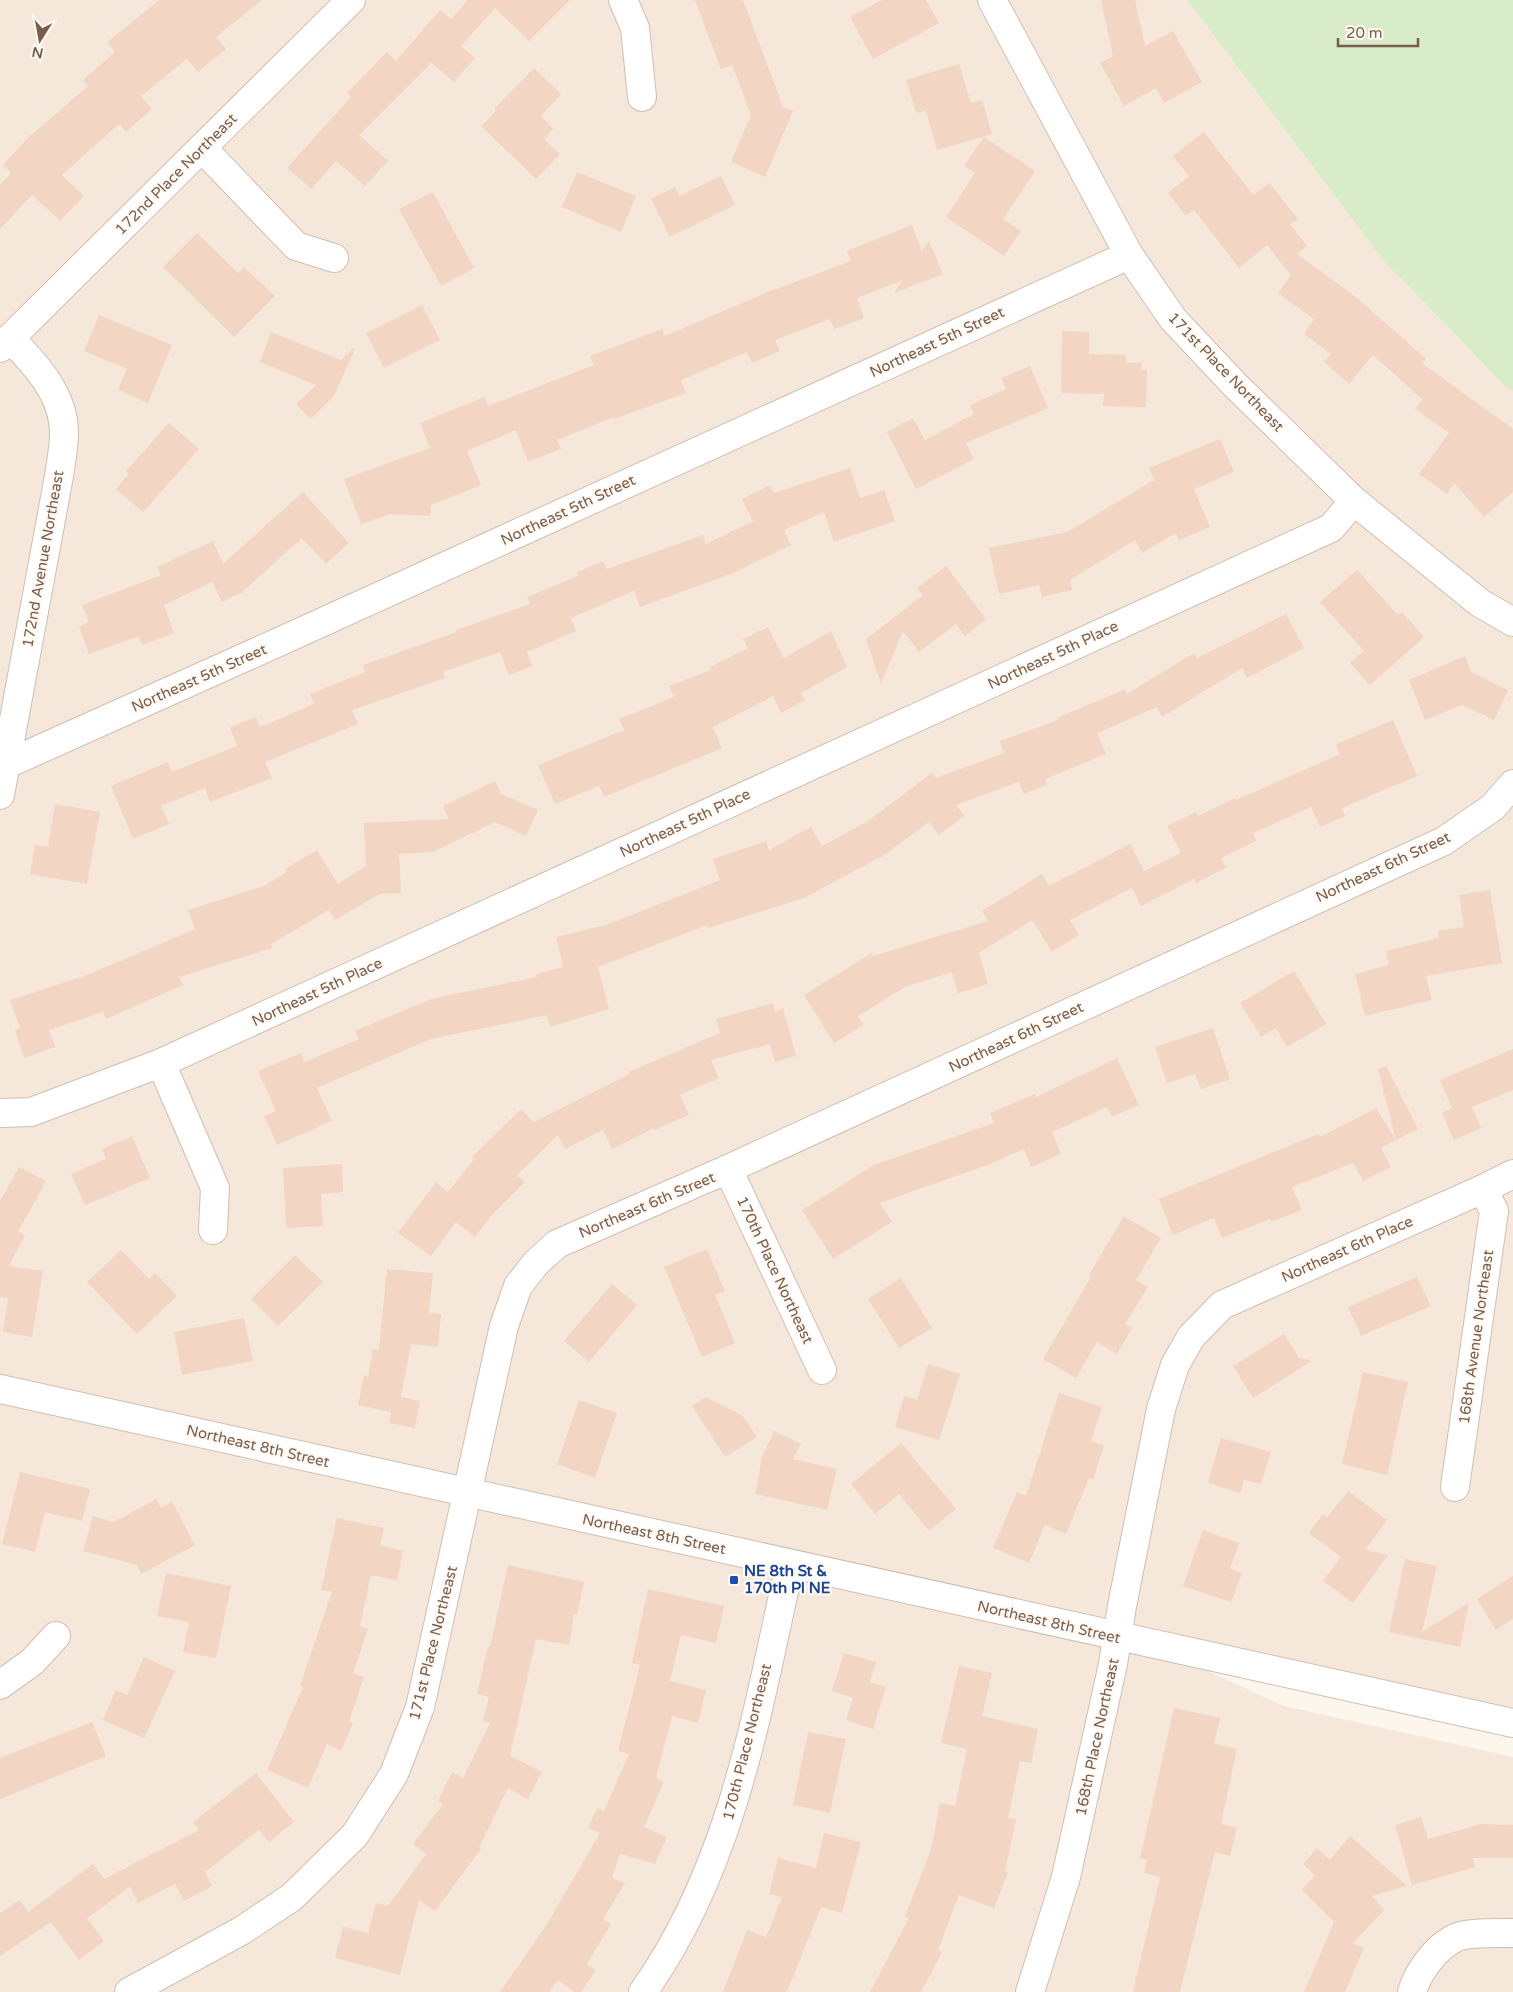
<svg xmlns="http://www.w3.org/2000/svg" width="1513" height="1992" font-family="'Varela Round',sans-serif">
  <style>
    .residential { fill: #f5e8da }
    .green { fill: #d8ecc9 }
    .building { fill: #f3d5c3 }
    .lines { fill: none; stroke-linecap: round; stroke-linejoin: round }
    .minor-casing { stroke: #d1beb0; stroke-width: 30 }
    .tertiary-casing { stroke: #d1beb0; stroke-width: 30 }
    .minor { stroke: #fff; stroke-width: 28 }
    .tertiary { stroke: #fff; stroke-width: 28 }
    .transit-dot { fill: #1a4fb4; stroke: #fffaf3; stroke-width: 2 }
    .labels { text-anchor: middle; stroke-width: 4.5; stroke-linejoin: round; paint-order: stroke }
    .street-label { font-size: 15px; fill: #7a5c4d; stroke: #fffaf3 }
    .transit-label { font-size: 15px; font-weight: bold; fill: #164399; stroke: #fffaf3; text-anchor: start }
  </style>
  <rect width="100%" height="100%" fill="#fdf6ec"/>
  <!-- residential -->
  <polygon class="residential" points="0,0 1187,0 1383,260 1503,384 1513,392 1513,1723 1148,1644 1284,1706 1513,1757 1513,1992 0,1992"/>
  <!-- green -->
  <polygon class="green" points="1187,0 1513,0 1513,392 1503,384 1383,260"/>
  <!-- building -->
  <g class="building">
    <polygon points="159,0 262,0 216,37 226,49 198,72 187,59 141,96 152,109 126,132 119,124 62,175 84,196 60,221 32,195 0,229 0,185 11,173 3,165 30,136 88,86 83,80 115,52 107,42"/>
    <polygon points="468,0 570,0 529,41 495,8 461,46 475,58 454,82 431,63 359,135 388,161 365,186 336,161 311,189 287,168 351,97 347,93 387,52 396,61 440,10 451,19"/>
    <polygon points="695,0 743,0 783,107 793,111 765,177 731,162 751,115 732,65 721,69"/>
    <polygon points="882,0 926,0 939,23 873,59 850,17"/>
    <polygon points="1101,0 1135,0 1145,46 1173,31 1202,82 1164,103 1156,88 1124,106 1100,63 1113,56"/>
    <polygon points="959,64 971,103 982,100 992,134 937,150 926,111 916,113 906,80"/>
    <polygon points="534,68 561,94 541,116 553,129 544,139 560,154 536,179 481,126 496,111 494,109"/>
    <polygon points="1204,132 1253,195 1269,183 1298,219 1290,224 1307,246 1297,254 1356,297 1426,359 1422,363 1513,429 1513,492 1484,517 1454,483 1447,494 1419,474 1449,433 1415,409 1422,399 1373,355 1349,384 1324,362 1331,354 1304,334 1314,319 1278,293 1291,275 1267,245 1239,268 1194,210 1186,216 1168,193 1189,176 1173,156"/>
    <polygon points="984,137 1035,171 1003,219 1021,231 1004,256 946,217 975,173 964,166"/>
    <polygon points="577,172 636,196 621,232 562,207"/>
    <polygon points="721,176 735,205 670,237 651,199 675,187 679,196"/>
    <polygon points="433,192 474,268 441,286 399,209"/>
    <polygon points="912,225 922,251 929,241 943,274 894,293 903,280 857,298 864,318 834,329 830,319 775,340 780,351 752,363 747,352 681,380 686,393 614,419 614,417 557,440 561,449 528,462 516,430 467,451 481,485 431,505 430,516 390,514 361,524 344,479 430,448 420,423 484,397 488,406 594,365 590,356 662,329 665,336 768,292 851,261 847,251"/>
    <polygon points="197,233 238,273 244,267 275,296 234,337 163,267"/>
    <polygon points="422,305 440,340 384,368 366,333"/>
    <polygon points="99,315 172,345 148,403 118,390 127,369 84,351"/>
    <polygon points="1062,331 1089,332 1089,354 1126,355 1126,363 1142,363 1141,370 1147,370 1146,407 1103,406 1104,394 1061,393"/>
    <polygon points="271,332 341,360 354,348 355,349 334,396 311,419 296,404 316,385 260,362"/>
    <polygon points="1030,366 1048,408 966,443 974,459 916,489 887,432 913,418 925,440 974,414 970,405 1006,389 1001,378"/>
    <polygon points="169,423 199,449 143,512 116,489 129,474 126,471"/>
    <polygon points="1220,439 1234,472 1194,489 1210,527 1179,540 1176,533 1142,553 1135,540 1070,580 1072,590 1042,597 1039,585 999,594 989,548 1067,532 1154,480 1149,468"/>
    <polygon points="850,468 860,498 884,490 895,521 834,542 824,512 784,530 791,545 731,574 640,607 634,591 571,618 576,631 527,652 532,666 509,675 500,652 443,672 445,678 352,710 358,724 265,762 272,778 210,802 205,788 161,806 169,824 133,839 111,786 168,762 172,772 237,746 230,727 256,717 260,727 314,704 310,694 365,672 363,665 457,632 456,630 530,604 527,597 578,576 577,572 603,561 607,569 703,535 706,544 753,521 742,499 770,485 774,493"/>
    <polygon points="303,492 349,543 326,564 302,538 241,593 222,602 212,582 164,605 174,633 142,645 139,636 89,654 79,626 89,622 82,605 161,575 157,567 213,541 223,564"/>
    <polygon points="946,566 986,619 965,636 956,624 919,652 903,631 881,684 866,639 923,595 917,588"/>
    <polygon points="1357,570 1398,615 1402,612 1424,637 1370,685 1350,663 1364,651 1320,602"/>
    <polygon points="1286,614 1304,648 1247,678 1242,668 1162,717 1157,707 1097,733 1106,754 1045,779 1047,785 1024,794 1019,782 956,805 964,816 939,835 929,822 886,854 804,898 708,928 707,925 598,967 609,1009 550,1027 547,1015 431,1039 317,1088 332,1121 277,1145 264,1116 276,1111 258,1071 301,1053 305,1062 359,1039 355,1031 431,999 537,977 536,974 563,967 556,937 606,925 720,880 713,859 766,841 769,850 811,827 822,846 868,821 932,773 936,778 1004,753 1000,741 1058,720 1057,718 1125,689 1127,694 1194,653 1197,658"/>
    <polygon points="768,627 784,658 831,631 847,667 801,693 805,700 781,713 773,696 713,727 722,748 604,797 599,786 555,804 538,765 624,730 619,719 674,697 669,686 711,670 710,667 748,648 743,639"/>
    <polygon points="1465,656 1471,672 1508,690 1494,720 1462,705 1425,720 1409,680"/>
    <polygon points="1393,720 1417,776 1342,808 1345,816 1320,827 1311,807 1253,833 1256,841 1221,858 1226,868 1196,883 1194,879 1141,906 1132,888 1070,920 1079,935 1052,952 1032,920 979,953 988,984 958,993 952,972 905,987 858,1016 864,1025 834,1043 804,995 872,953 873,956 988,921 982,911 1042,874 1049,886 1130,844 1144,871 1181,853 1167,826 1196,812 1198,816 1235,798 1236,800 1340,754 1336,744"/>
    <polygon points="495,781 501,794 538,810 526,836 495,822 433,852 399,854 401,893 379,894 335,920 329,910 271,944 272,948 179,977 183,985 106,1019 103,1012 49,1030 55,1047 24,1058 15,1030 20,1028 10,1000 78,978 78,979 195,929 188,910 264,886 287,872 285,869 317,850 338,884 366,866 364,823 449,819 443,806"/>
    <polygon points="55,804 100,812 87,884 30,874 35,845 48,847"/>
    <polygon points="1490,890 1502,963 1426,976 1432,1000 1365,1016 1355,974 1389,965 1386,951 1439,938 1438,931 1464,927 1459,895"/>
    <polygon points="1294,971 1326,1024 1287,1047 1276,1028 1261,1037 1240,1003"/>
    <polygon points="773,1003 775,1012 783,1008 796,1056 775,1062 770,1044 711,1060 719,1078 680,1095 689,1115 654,1130 654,1128 612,1149 603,1130 565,1149 558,1135 517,1175 525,1182 491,1216 475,1237 456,1222 431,1256 398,1233 436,1182 448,1192 474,1159 472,1157 521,1109 534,1122 630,1074 629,1072 720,1033 716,1019"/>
    <polygon points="1213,1028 1230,1079 1201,1089 1195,1074 1167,1083 1155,1047"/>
    <polygon points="1513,1049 1513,1090 1472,1107 1481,1128 1454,1140 1442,1113 1452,1108 1440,1080"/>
    <polygon points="1117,1058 1139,1105 1112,1117 1107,1107 1052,1132 1061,1154 1031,1167 1024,1149 987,1165 880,1203 892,1222 833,1259 802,1210 874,1165 994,1123 990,1113 1035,1094 1036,1097"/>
    <polygon points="1386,1066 1418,1129 1396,1140 1378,1069"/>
    <polygon points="1376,1108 1396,1140 1381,1148 1391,1167 1363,1181 1353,1163 1292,1187 1302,1210 1271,1222 1270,1219 1222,1238 1214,1218 1173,1235 1159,1199 1318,1134 1320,1137"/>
    <polygon points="132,1136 150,1178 85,1205 71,1174 106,1159 102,1149"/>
    <polygon points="342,1164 343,1192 321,1194 323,1226 286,1228 283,1168"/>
    <polygon points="19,1167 46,1181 18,1232 25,1235 9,1266 43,1271 32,1337 3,1332 8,1298 0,1297 0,1201"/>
    <polygon points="1124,1216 1161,1238 1136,1280 1148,1287 1125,1324 1132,1328 1117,1354 1097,1342 1076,1378 1043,1359 1091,1277 1089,1275"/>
    <polygon points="707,1249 725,1291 715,1295 735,1343 702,1357 664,1267"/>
    <polygon points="121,1250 149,1279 155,1273 177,1296 137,1334 87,1282"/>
    <polygon points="295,1255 323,1282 278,1326 251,1299"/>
    <polygon points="387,1269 433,1273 429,1313 441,1314 438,1347 411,1344 401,1397 420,1401 415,1428 389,1423 391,1412 358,1405 364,1375 368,1377 373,1349 379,1350"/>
    <polygon points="1417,1277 1431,1306 1361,1336 1348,1307"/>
    <polygon points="901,1278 932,1328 899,1348 868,1299"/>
    <polygon points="612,1284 637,1305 589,1362 564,1341"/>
    <polygon points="244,1318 253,1361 182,1375 174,1332"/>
    <polygon points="1284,1334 1299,1358 1312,1361 1253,1398 1233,1366"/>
    <polygon points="928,1364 960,1374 939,1440 895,1427 904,1396 917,1400"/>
    <polygon points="1363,1372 1408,1382 1387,1475 1342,1464"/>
    <polygon points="1059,1393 1102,1407 1091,1441 1104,1445 1093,1480 1089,1478 1066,1534 1045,1525 1029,1563 993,1548 1017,1492 1026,1496"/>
    <polygon points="706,1397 743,1416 757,1437 725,1457 692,1406"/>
    <polygon points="579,1400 617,1413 595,1478 557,1464"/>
    <polygon points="774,1431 801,1444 793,1459 837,1469 827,1510 755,1494 762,1457"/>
    <polygon points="1221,1438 1271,1452 1261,1484 1244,1480 1240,1493 1208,1483"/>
    <polygon points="901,1443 956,1509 929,1531 899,1494 875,1514 851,1484"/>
    <polygon points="20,1472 90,1489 82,1521 45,1512 35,1552 2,1544"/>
    <polygon points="1348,1491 1387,1520 1365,1550 1388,1555 1353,1603 1323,1581 1341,1557 1309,1533 1323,1514 1327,1518"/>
    <polygon points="156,1499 161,1508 172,1502 195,1545 141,1574 137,1565 83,1551 93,1516 114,1522"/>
    <polygon points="337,1518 384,1528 380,1545 403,1551 397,1580 371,1575 360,1626 368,1629 353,1673 364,1677 349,1722 353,1723 341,1751 327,1744 308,1788 267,1770 303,1687 300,1686 332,1592 321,1590"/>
    <polygon points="1203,1530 1239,1543 1230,1569 1242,1573 1231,1602 1183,1586"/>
    <polygon points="1405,1559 1437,1566 1422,1632 1469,1603 1460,1647 1389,1632"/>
    <polygon points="508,1565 584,1582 577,1615 574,1614 569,1645 536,1639 510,1756 542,1772 528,1799 508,1788 479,1848 481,1849 435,1911 419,1900 400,1975 335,1958 343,1927 368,1933 376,1903 388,1906 426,1854 413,1844 443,1804 438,1801 452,1772 463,1778 490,1723 483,1721 489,1697 477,1694 488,1646 490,1647"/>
    <polygon points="166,1573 231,1586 216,1658 183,1652 189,1622 157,1616"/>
    <polygon points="1513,1576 1513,1619 1496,1630 1477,1599"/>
    <polygon points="648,1589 724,1606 716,1643 681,1635 670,1681 706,1690 698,1723 672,1716 656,1778 664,1782 644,1827 667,1837 655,1864 620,1854 612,1878 625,1883 603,1919 611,1924 587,1964 596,1970 581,1992 574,1992 558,1980 549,1992 500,1992 547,1924 600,1833 588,1828 597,1808 604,1811 629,1754 618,1751 640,1665 632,1663"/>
    <polygon points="844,1653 876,1662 870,1682 886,1687 873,1729 846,1720 853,1698 832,1691"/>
    <polygon points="144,1657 175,1671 144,1738 103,1720 116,1690 127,1695"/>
    <polygon points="959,1666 992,1673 982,1716 1038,1729 1031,1763 1020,1761 1008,1818 1016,1819 1005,1871 1008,1872 994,1908 959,1895 938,1950 942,1952 921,1992 870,1992 909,1918 905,1916 931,1850 940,1803 955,1806 967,1749 941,1743"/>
    <polygon points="1174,1708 1220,1718 1214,1744 1237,1749 1221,1824 1237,1828 1230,1856 1215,1852 1180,1992 1133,1992 1160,1877 1144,1873 1147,1860 1140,1858"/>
    <polygon points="92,1722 106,1756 0,1799 0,1758"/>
    <polygon points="808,1732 846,1739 830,1813 793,1805"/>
    <polygon points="256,1773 294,1822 269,1842 259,1830 205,1872 212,1886 184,1901 175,1884 138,1903 130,1887 87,1918 104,1941 79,1960 51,1922 0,1956 0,1913 20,1900 28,1912 93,1864 104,1879 199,1830 193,1822"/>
    <polygon points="1421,1817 1428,1839 1481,1824 1513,1825 1513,1858 1473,1858 1475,1867 1412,1885 1395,1825"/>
    <polygon points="824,1833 861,1842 842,1913 821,1907 787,1992 723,1992 747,1930 766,1937 782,1897 769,1894 778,1858 816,1868"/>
    <polygon points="1350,1836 1407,1886 1372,1896 1384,1910 1353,1943 1364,1948 1345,1992 1304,1992 1334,1922 1302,1890 1315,1875 1303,1864 1317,1848 1330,1860"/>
  </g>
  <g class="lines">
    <defs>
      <g id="minor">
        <polyline points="623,0 635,28 642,97"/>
        <polyline points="992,0 1129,255 1173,319 1235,385 1354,501 1480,603 1513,622"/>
        <polyline points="202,148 296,246 334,258"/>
        <polyline points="0,348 351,0"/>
        <polyline points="7,764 281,641 1129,255"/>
        <path d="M0,795l59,-319c2,-14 5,-29 5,-43 0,-39 -29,-69 -54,-95"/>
        <polyline points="161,1063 215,1188 213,1230"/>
        <polyline points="0,1113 31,1112 161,1063 1331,528 1354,501"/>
        <polyline points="728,1169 822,1370"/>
        <polyline points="1455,1487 1494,1211 1483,1189"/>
        <polyline points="0,1685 32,1662 56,1636"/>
        <polyline points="129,1992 241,1931 292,1897 355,1835 394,1774 420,1707 504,1326 518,1286 536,1263 557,1244 728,1169 1444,841 1493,807 1513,784"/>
        <path d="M643,1992c90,-126 114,-281 147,-428"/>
        <polyline points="1030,1992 1066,1877 1113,1664 1122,1606 1161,1409 1175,1365 1191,1337 1222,1305 1483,1189 1513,1174"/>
        <path d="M1412,1992c6,-20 23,-44 43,-54 10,-6 45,-5 58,-5"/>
      </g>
      <polyline id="tertiary" points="0,1389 1513,1723"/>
    </defs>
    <!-- minor casing -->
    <use href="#minor" class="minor-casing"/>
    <!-- tertiary casing -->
    <use href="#tertiary" class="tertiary-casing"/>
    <!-- minor -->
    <use href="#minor" class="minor"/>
    <!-- tertiary -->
    <use href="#tertiary" class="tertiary"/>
  </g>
  <!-- markers -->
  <rect class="transit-dot" x="729" y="1575" width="10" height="10" rx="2.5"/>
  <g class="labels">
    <!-- street labels -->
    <g class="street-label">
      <text transform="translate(176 174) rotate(-45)" y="5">172nd Place Northeast</text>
      <text transform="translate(937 342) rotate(-25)" y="5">Northeast 5th Street</text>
      <text transform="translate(1226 372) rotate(46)" y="5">171st Place Northeast</text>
      <text transform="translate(568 510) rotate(-25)" y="5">Northeast 5th Street</text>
      <text transform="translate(43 559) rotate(-80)" y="5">172nd Avenue Northeast</text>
      <text transform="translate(1053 655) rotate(-25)" y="5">Northeast 5th Place</text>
      <text transform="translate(199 678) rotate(-24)" y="5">Northeast 5th Street</text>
      <text transform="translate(685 823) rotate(-25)" y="5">Northeast 5th Place</text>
      <text transform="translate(1383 867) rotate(-25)" y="5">Northeast 6th Street</text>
      <text transform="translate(317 992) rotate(-25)" y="5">Northeast 5th Place</text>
      <text transform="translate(1016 1037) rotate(-25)" y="5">Northeast 6th Street</text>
      <text transform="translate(647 1205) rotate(-23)" y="5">Northeast 6th Street</text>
      <text transform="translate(1347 1249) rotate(-24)" y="5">Northeast 6th Place</text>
      <text transform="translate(775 1270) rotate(65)" y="5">170th Place Northeast</text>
      <text transform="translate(1476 1337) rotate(-82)" y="5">168th Avenue Northeast</text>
      <text transform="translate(258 1446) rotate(13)" y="5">Northeast 8th Street</text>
      <text transform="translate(654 1534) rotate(12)" y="5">Northeast 8th Street</text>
      <text transform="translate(1049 1622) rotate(13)" y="5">Northeast 8th Street</text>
      <text transform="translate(433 1643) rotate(-76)" y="5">171st Place Northeast</text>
      <text transform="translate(1097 1737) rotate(-78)" y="5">168th Place Northeast</text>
      <text transform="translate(747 1742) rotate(-76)" y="5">170th Place Northeast</text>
    </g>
    <!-- transit labels -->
    <g class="transit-label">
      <text x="744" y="1576">NE 8th St &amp;<tspan x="744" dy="17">170th Pl NE</tspan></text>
    </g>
  </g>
  <!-- north arrow -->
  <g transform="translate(40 40) rotate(191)" stroke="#fffaf3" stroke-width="4" paint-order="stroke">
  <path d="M0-4L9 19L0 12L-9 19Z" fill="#7a5c4d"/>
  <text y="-8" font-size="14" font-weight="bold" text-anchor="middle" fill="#7a5c4d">N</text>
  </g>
  <!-- scale -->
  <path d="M1338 38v8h80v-8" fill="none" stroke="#7a5c4d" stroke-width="2.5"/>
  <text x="1346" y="38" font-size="15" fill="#7a5c4d" stroke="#fffaf3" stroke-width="4" paint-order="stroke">20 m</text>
</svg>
